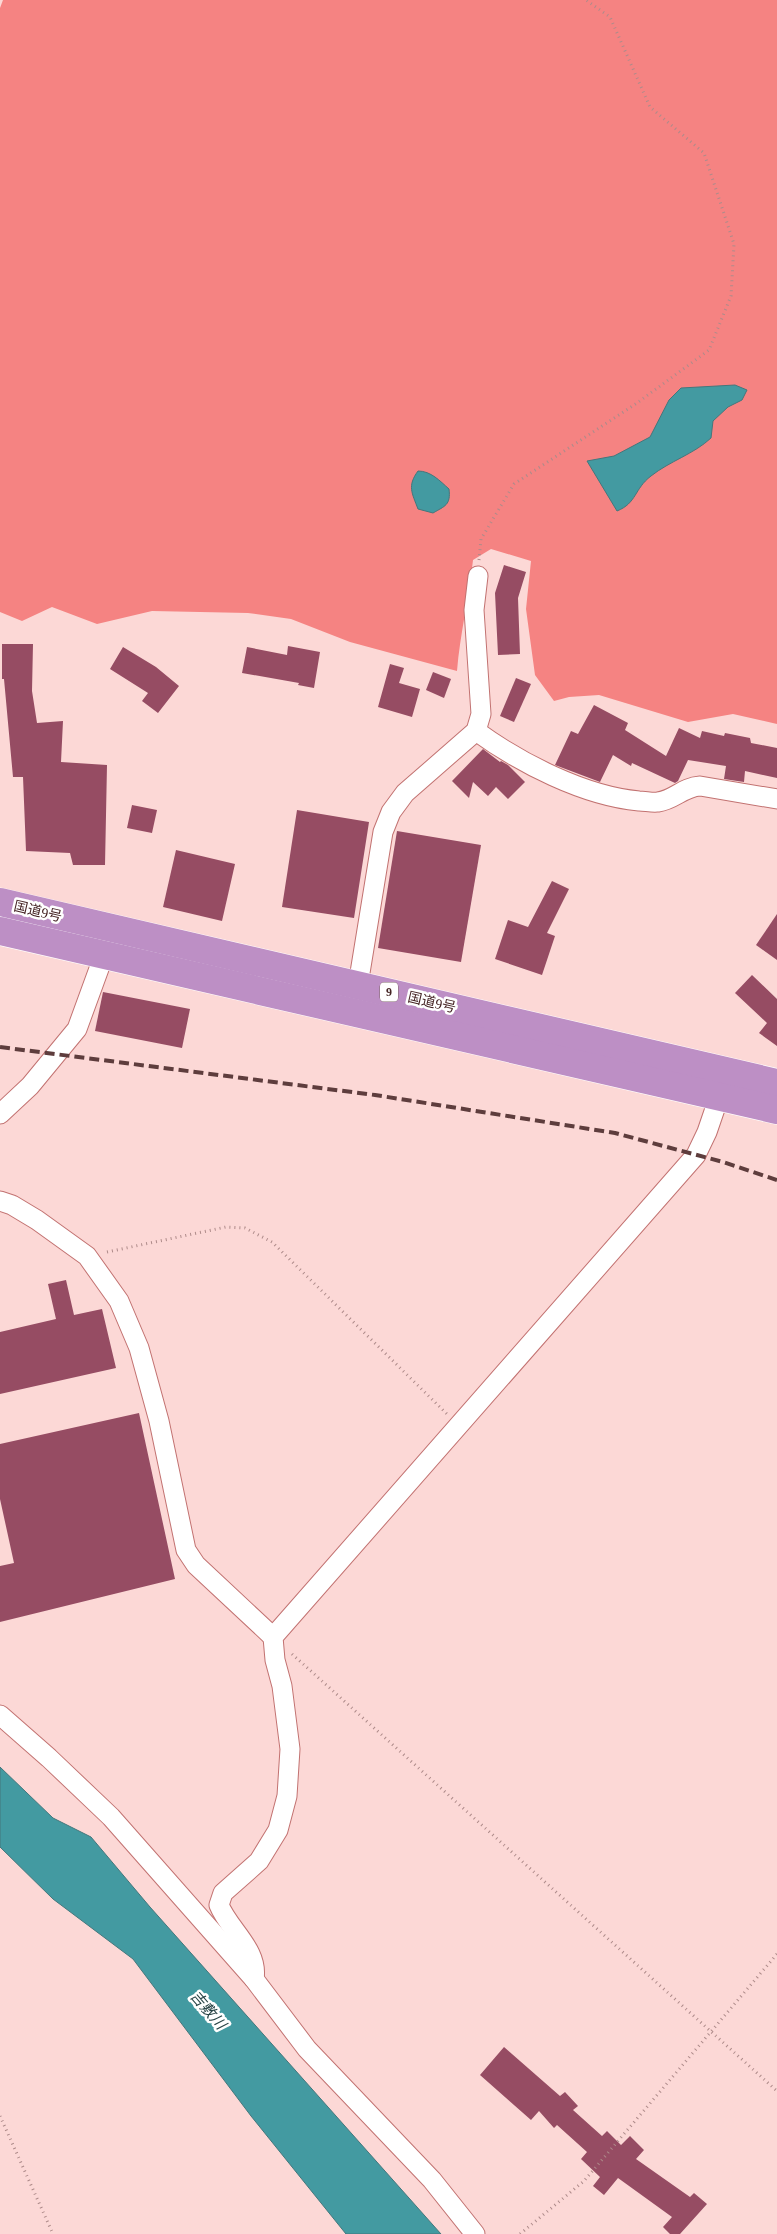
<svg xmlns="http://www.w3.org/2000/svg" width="777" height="2234" font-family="'Times New Roman','Noto Sans JP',serif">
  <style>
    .forest { fill: #f58382 }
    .water { fill: #439aa1; stroke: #44777c }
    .building { fill: #964c63 }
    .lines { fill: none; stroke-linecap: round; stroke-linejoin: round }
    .street-casing { stroke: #c27271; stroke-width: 21 }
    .highway-casing { stroke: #fff; stroke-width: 29 }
    .path { stroke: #ae8b8a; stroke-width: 3; stroke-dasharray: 1 4; stroke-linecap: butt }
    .street { stroke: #fff; stroke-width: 19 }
    .highway { stroke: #bd8fc5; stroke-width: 28 }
    .rail { stroke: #5e3d3d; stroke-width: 4; stroke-dasharray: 10 5; stroke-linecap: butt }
    .labels { text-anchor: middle; stroke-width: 5; stroke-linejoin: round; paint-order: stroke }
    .shield { fill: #fff; stroke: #7d6666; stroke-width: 1 }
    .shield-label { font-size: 12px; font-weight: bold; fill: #452424 }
    .street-label { font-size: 14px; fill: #452424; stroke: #fff }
    .water-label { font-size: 15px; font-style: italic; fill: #284446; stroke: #fff }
  </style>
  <rect width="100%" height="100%" fill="#fcd8d6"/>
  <!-- forest -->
  <path class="forest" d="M3,0h774v724l-44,-10 -45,8 -89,-27 -30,2 -15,4 -19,-26 -9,-66 5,-48 -40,-12 -18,11c-4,38 -13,74 -16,111l-107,-29 -59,-23 -43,-6 -96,-2 -55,13 -45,-17 -30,14 -22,-9v-604z"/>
  <!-- water -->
  <g class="water">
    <path d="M735,385l12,5 -5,10 -14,7 -15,14 -2,17c-17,16 -41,23 -60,38 -17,13 -14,27 -34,35l-30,-50 27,-5 36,-19 19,-37 12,-12z"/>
    <path d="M418,471c13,0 22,10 31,18 2,16 -4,17 -16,24l-15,-4c-6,-16 -11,-23 0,-38z"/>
    <polygon points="0,1767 53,1818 91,1837 150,1907 441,2234 346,2234 251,2116 133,1959 53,1899 0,1847"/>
  </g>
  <!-- building -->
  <g class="building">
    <polygon points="504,565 526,572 518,598 520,654 498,655 495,593"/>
    <polygon points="2,644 33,644 32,691 37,723 63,721 61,762 107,765 105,865 73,865 70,853 26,851 23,777 13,777 4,679 2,679"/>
    <polygon points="288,646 320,652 314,688 298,685 299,683 242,673 247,647 287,655"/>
    <polygon points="123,647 156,667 179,686 158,713 142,701 148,693 110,669"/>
    <polygon points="390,664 404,668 399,683 420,689 412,717 378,707"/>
    <polygon points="433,672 451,679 444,698 426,690"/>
    <polygon points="516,678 531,684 514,722 500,716"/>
    <polygon points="594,705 628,723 625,730 666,756 679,728 700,738 702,731 724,736 725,733 750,738 751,743 777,748 777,778 745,771 744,782 724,779 726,766 688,760 678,781 675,783 632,763 631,766 613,755 600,782 555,765 571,731 578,734"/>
    <polygon points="483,749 500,762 501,761 508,765 525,782 508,799 496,787 488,796 473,782 469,798 452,781"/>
    <polygon points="132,805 157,810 152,833 127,828"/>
    <polygon points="297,810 369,822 354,918 282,907"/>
    <polygon points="397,831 481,845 461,962 378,948"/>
    <polygon points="176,850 235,864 222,921 163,907"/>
    <polygon points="552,881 569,889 547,933 555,936 542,975 495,959 508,920 528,927"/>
    <polygon points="777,914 777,960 756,945"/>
    <polygon points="752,975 777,999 777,1046 759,1033 767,1023 735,993"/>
    <polygon points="103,992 190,1009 182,1048 95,1031"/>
    <polygon points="66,1280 74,1315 102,1309 116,1368 0,1394 0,1332 56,1319 48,1284"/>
    <polygon points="139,1413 175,1579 0,1622 0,1566 14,1563 0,1499 0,1444"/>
    <polygon points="504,2047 560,2096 565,2092 578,2106 573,2110 602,2136 607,2131 621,2145 630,2136 644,2150 636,2159 690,2197 694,2193 707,2204 680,2234 670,2234 663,2227 672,2217 618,2178 604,2195 593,2186 600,2177 581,2159 587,2152 557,2125 554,2128 539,2111 531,2120 480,2075"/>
  </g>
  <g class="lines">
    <defs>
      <g id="street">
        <path d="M476,731c44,32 108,65 163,70 6,0 14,2 19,1 16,-2 25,-15 42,-16l77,13"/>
        <polyline points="358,985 383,832 391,812 405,793 476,731 481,714 474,610 478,576"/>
        <polyline points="0,1114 30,1086 77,1029 104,955"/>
        <polyline points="0,1201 12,1205 37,1220 87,1256 119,1301 139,1348 159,1421 186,1550 196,1565 273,1637"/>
        <polyline points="0,1715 49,1758 111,1817 254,1979 307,2049 432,2180 475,2234"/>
        <path d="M254,1979c5,-29 -25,-49 -35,-74l4,-12 36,-32 19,-31 9,-34 3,-47 -8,-63 -7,-26 -2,-23 423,-482 11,-23 12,-35"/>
      </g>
      <g id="highway">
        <polyline points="0,902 777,1083"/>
        <polyline points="0,931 777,1110"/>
      </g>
    </defs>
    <!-- street casing -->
    <use href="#street" class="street-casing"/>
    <!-- highway casing -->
    <use href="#highway" class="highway-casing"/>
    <!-- path -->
    <g class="path">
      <polyline points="479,560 481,539 514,484 637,403 709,350 731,296 734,244 704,153 650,107 610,17 586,0"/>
      <polyline points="107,1252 226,1227 245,1228 272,1242 447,1414"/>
      <polyline points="292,1654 777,2091"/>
      <polyline points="0,2116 53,2234"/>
      <polyline points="520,2234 584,2181 777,1954"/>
    </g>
    <!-- street -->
    <use href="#street" class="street"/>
    <!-- highway -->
    <use href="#highway" class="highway"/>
    <!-- rail -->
    <polyline class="rail" points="0,1047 375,1095 615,1133 723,1162 777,1180"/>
  </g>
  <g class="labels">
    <!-- shield labels -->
    <rect class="shield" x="380" y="982.5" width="18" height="19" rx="4"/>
    <g class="shield-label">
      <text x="389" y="996">9</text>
    </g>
    <!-- street labels -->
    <g class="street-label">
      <text transform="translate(38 911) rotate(13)" y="5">国道9号</text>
      <text transform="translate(432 1002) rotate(13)" y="5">国道9号</text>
    </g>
    <!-- water labels -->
    <g class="water-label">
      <text transform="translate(208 2010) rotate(49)" y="5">吉敷川</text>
    </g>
  </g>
</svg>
